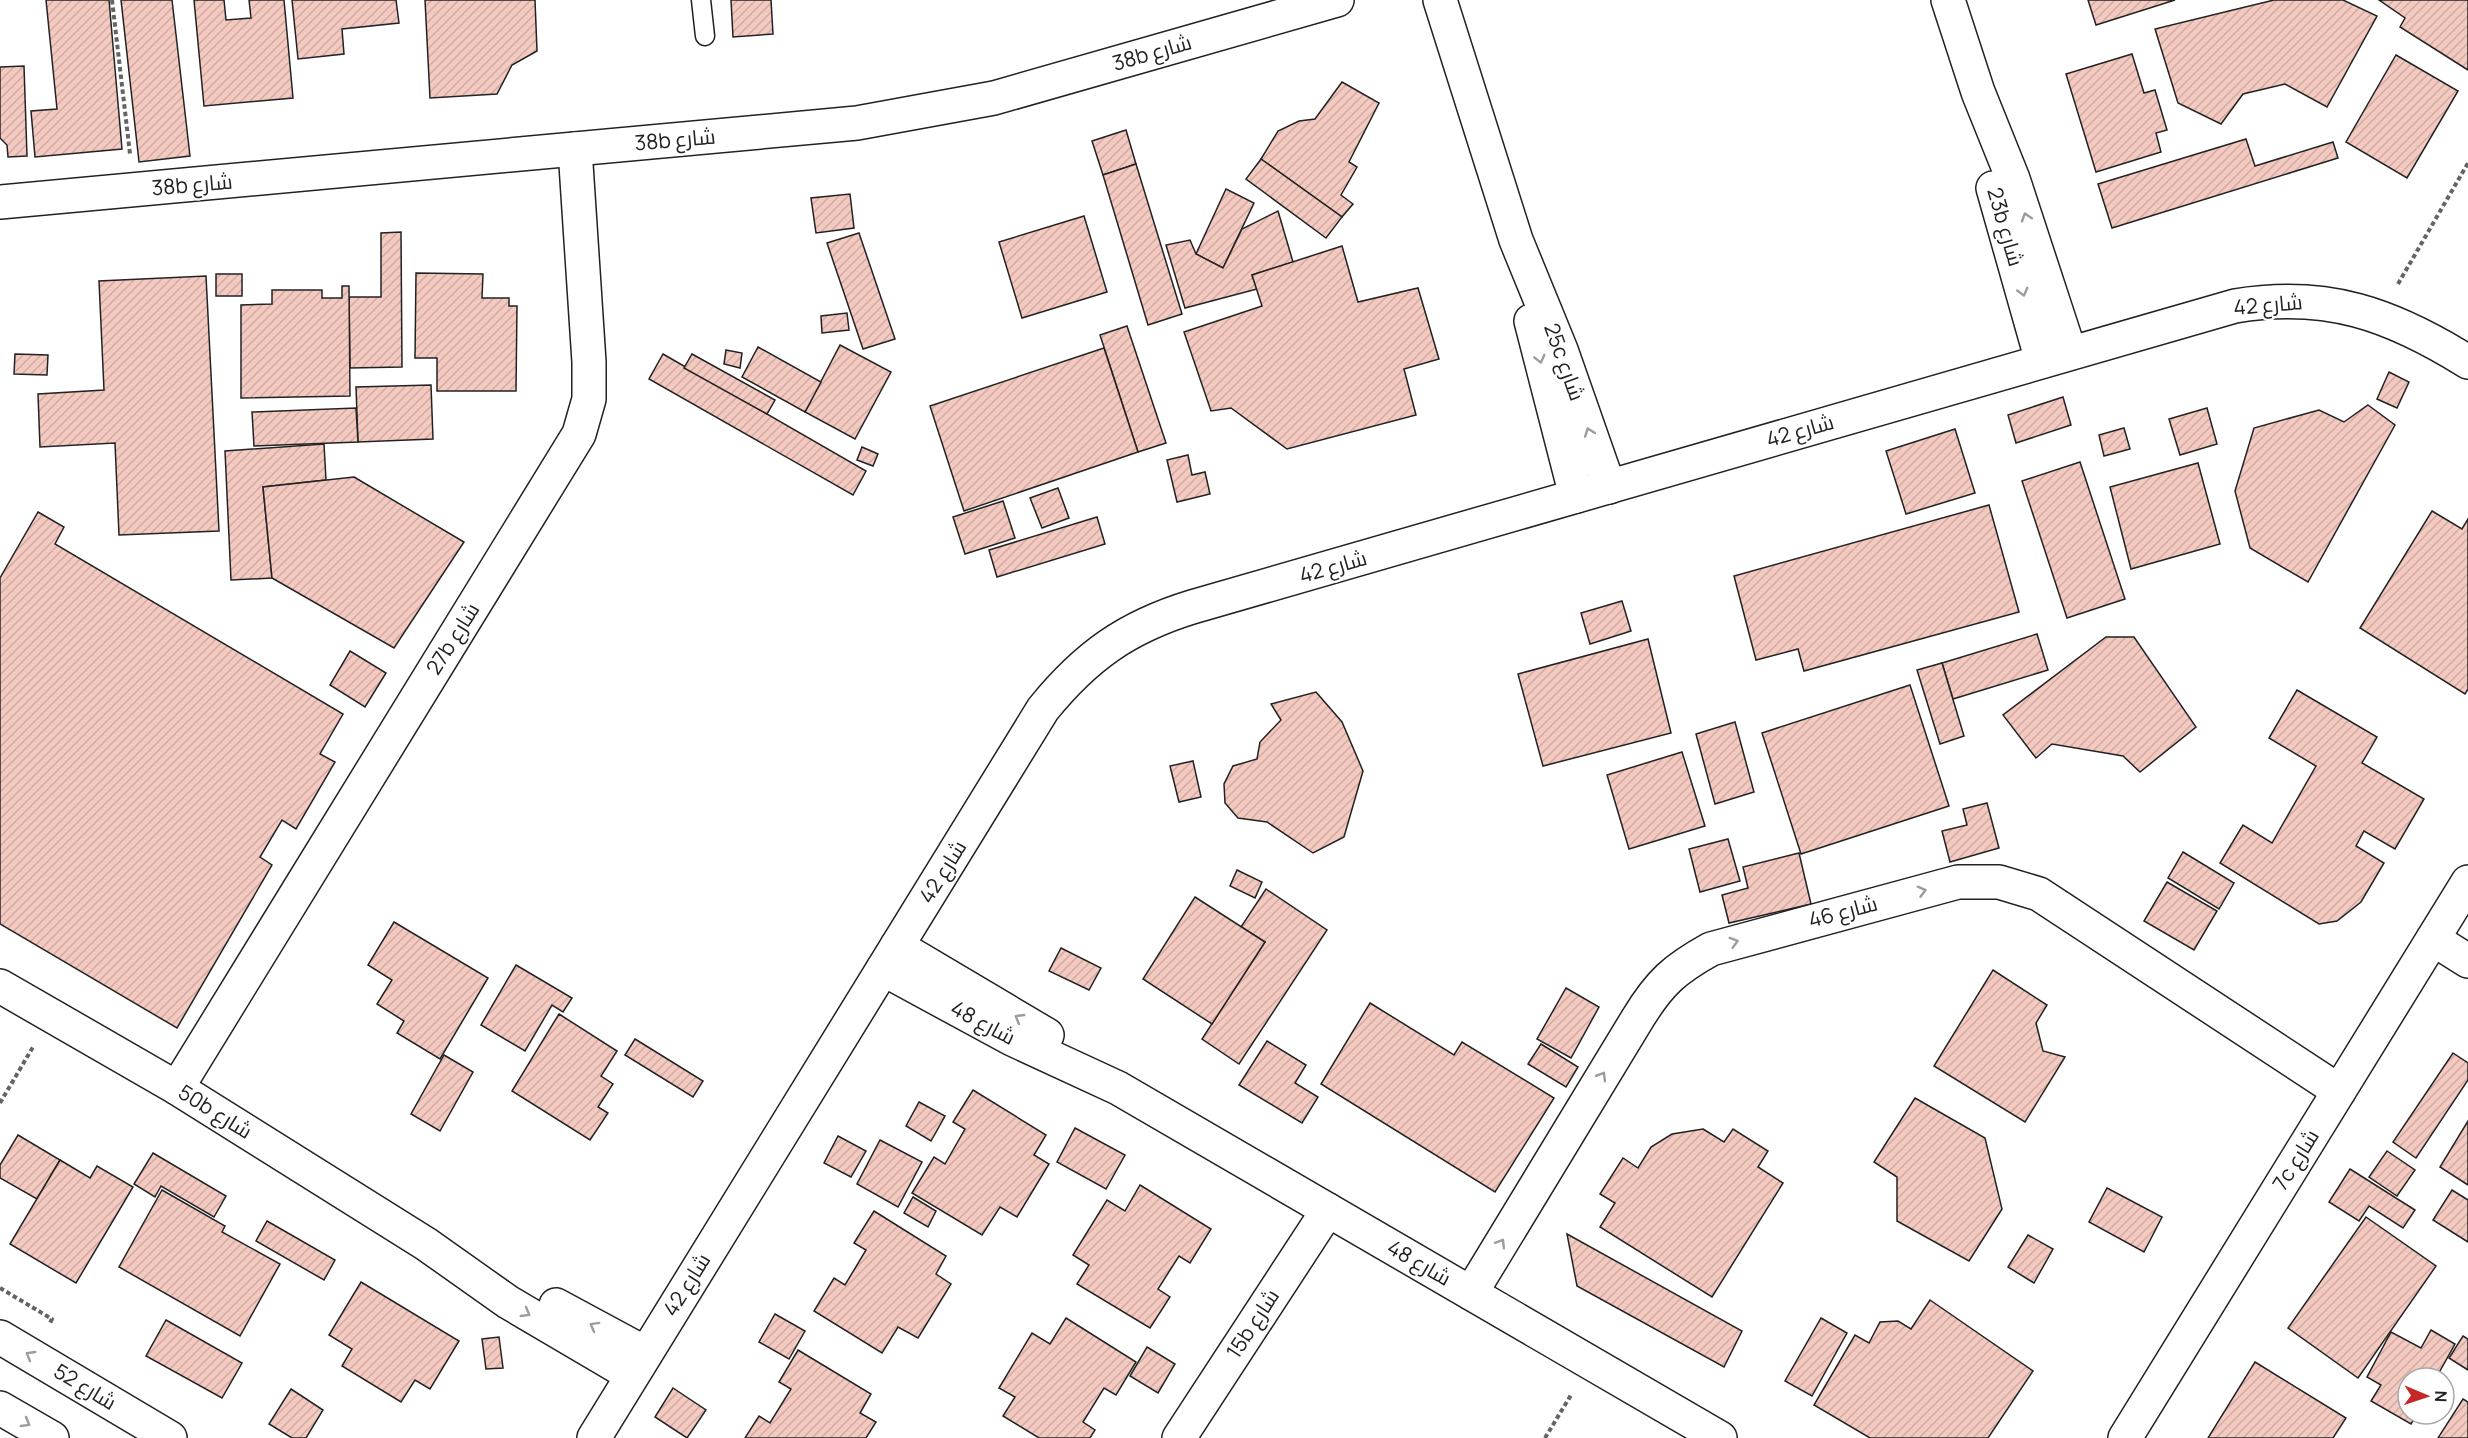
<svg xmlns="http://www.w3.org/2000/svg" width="2468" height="1438" font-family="Manrope,Cairo,sans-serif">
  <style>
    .building { fill: url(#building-hatch); stroke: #222; stroke-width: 1.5 }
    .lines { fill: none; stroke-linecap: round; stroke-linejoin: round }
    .lane-casing { stroke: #222; stroke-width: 21 }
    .street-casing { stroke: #222; stroke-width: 36 }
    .secondary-casing { stroke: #222; stroke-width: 36 }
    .path { stroke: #646464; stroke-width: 4; stroke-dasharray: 4.5 3; stroke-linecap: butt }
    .lane { stroke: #fff; stroke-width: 18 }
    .street { stroke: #fff; stroke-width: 33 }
    .secondary { stroke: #fff; stroke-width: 33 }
    .oneway { stroke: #9c9c9c }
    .labels { text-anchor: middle; stroke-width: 4.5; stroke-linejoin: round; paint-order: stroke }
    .street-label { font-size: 21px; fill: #222; stroke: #fff }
  </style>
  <defs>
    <pattern id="building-hatch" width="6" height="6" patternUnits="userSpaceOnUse" patternTransform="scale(1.5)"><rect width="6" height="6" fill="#f3c9c0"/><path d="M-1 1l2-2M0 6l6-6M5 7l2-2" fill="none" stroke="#d0aca5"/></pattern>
  </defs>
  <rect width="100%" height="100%" fill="#fff"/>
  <!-- building -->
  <g class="building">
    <polygon points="46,0 109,0 122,149 35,157 31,111 57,109"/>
    <polygon points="121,0 172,0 190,156 139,162"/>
    <polygon points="194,0 224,0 226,20 251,18 249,0 284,0 293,98 204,106"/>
    <polygon points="292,0 396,0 399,23 342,29 344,54 298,59"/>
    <polygon points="425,0 535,0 537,51 512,65 497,94 430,98"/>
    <polygon points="731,0 771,0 773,34 733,37"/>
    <polygon points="2088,0 2175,0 2096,25"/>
    <polygon points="2274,0 2343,0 2377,16 2327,107 2285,84 2243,94 2221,124 2178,103 2155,29"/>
    <polygon points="2379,0 2468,0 2468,70 2400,27 2405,18"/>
    <polygon points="2132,54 2144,93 2155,90 2167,130 2156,133 2161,152 2096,172 2066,74"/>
    <polygon points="2396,55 2458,91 2407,178 2346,142"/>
    <polygon points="24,66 27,156 8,157 7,145 0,138 0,67"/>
    <polygon points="1342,82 1379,103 1349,162 1357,167 1341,195 1353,204 1342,217 1261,159 1278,131 1299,121 1315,119"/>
    <polygon points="1126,130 1136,164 1103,175 1092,141"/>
    <polygon points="2246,139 2255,166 2333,142 2338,158 2112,228 2098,184"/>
    <polygon points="1261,159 1342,217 1326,238 1246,179"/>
    <polygon points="1136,164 1182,314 1148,325 1103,175"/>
    <polygon points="1226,189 1254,203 1223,268 1196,254"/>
    <polygon points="850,194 854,228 816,233 811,198"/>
    <polygon points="1278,211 1293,262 1252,275 1257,289 1185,308 1166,245 1190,240 1196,254 1223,268 1242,229"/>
    <polygon points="1084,216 1107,292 1022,318 999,242"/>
    <polygon points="401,232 402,367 350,368 349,297 381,297 381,233"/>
    <polygon points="859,233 895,339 863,349 827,243"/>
    <polygon points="1342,246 1358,302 1418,288 1439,359 1404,369 1416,415 1287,449 1231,408 1211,411 1184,332 1262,306 1252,275"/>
    <polygon points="416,273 483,274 482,298 509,298 509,306 517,306 516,391 437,391 437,358 415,358"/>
    <rect x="216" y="274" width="26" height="22"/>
    <polygon points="206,276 219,531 119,535 115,443 40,447 38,394 104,390 99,281"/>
    <polygon points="342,286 349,286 350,396 241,398 241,305 272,304 272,290 322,290 322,298 342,298"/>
    <polygon points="847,313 849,330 822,333 821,316"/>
    <polygon points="1127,326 1166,443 1138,452 1100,335"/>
    <polygon points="840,345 891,372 855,439 805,412"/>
    <polygon points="758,347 821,382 805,412 742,377"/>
    <polygon points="1104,348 1138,452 964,511 930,406"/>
    <polygon points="726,350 742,353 740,368 724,364"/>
    <polygon points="15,354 48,355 47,375 14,374"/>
    <polygon points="663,354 866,471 853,495 649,379"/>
    <polygon points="692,354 775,400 767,414 684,368"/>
    <polygon points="2389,372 2409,382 2397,408 2377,399"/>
    <polygon points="431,385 433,439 358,442 356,387"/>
    <polygon points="2063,397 2071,425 2016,443 2008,415"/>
    <polygon points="2368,405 2395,425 2308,582 2250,548 2235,491 2254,428 2319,410 2344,422"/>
    <polygon points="356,408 358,442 254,446 252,412"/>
    <polygon points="2207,408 2217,444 2180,455 2169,419"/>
    <polygon points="2124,428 2130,449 2104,456 2099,435"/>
    <polygon points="1955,429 1975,493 1906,514 1886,451"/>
    <polygon points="324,444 326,480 263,487 272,578 231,580 225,451"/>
    <polygon points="862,447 878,454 873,466 857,460"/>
    <polygon points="1188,455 1192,475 1205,472 1210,494 1177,502 1167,460"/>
    <polygon points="2080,462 2125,599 2067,618 2022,481"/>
    <polygon points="2198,463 2220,544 2131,569 2110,487"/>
    <polygon points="354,477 464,542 394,648 272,578 263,487"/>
    <polygon points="1058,488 1069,518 1042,528 1030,498"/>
    <polygon points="1003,501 1015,538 965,554 953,517"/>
    <polygon points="1989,505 2019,612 1804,671 1798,649 1756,660 1734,576"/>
    <polygon points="2432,511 2462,529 2468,519 2468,689 2465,694 2360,628"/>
    <polygon points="38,512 64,527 55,544 343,714 320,754 335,762 296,829 282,820 260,857 272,865 177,1028 0,924 0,578"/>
    <polygon points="1097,517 1105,544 997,577 989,550"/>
    <polygon points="1622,601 1631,631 1590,644 1581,613"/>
    <polygon points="2037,634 2048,670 1953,699 1942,663"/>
    <polygon points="2106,637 2134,637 2196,727 2140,772 2123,756 2052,744 2036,758 2003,715"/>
    <polygon points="1648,639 1671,733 1543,766 1518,674"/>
    <polygon points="350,651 386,673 365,707 330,685"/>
    <polygon points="1942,663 1964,736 1940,744 1917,670"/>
    <polygon points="1910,685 1949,806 1801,854 1762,733"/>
    <polygon points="2297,690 2377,737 2362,763 2424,799 2395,849 2364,831 2356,846 2384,863 2361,902 2337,921 2319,924 2220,863 2243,825 2272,843 2316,766 2269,738"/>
    <polygon points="1316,692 1342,722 1363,771 1344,837 1313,853 1267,822 1238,818 1225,803 1224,784 1233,766 1257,759 1260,742 1281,720 1271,704"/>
    <polygon points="1735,722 1754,792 1715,804 1696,734"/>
    <polygon points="1682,752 1705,826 1629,849 1607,775"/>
    <polygon points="1193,761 1201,797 1179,802 1170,766"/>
    <polygon points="1987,803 1999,848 1950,862 1942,831 1967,825 1963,809"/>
    <polygon points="1728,839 1740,881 1700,892 1689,849"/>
    <polygon points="2183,852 2234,883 2219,909 2168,878"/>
    <polygon points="1799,853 1811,904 1729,923 1722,895 1748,888 1743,867"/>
    <polygon points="1237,870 1262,882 1255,898 1230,886"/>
    <polygon points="2167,882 2217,911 2194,950 2144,921"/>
    <polygon points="1266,889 1327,930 1239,1064 1202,1039 1265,942 1241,927"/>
    <polygon points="1195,897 1265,942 1212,1024 1143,979"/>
    <polygon points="394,922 488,978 440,1059 397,1033 404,1021 377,1004 392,980 368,965"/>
    <polygon points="1061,948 1101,968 1089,990 1049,971"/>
    <polygon points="516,965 572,998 563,1012 552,1005 525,1051 481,1025"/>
    <polygon points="1993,970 2047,1005 2036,1023 2043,1051 2065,1057 2025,1122 1934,1066"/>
    <polygon points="1566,988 1599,1007 1571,1058 1537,1039"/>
    <polygon points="1370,1003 1454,1055 1462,1042 1554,1098 1495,1192 1321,1084"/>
    <polygon points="559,1014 617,1051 601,1076 613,1084 598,1107 608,1113 590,1140 512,1091"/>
    <polygon points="635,1039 703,1081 693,1097 625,1055"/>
    <polygon points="1267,1041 1306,1065 1295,1083 1318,1097 1302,1123 1239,1085"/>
    <polygon points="1541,1044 1578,1067 1566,1087 1528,1064"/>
    <polygon points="2453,1053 2468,1063 2468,1080 2416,1158 2393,1142"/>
    <polygon points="444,1055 473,1072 440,1131 411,1114"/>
    <polygon points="973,1090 1046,1135 1034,1155 1049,1164 1017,1217 1000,1207 982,1235 912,1193 934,1157 945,1164 965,1129 953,1122"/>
    <polygon points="1915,1098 1985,1138 2002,1209 1969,1261 1897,1221 1897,1177 1874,1162"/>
    <polygon points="919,1102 945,1116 931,1141 906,1126"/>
    <polygon points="2468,1121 2468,1185 2440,1167"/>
    <polygon points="1075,1128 1125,1155 1106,1189 1057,1162"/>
    <polygon points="1703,1129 1724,1142 1733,1129 1768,1151 1758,1167 1783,1183 1712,1297 1600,1227 1615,1203 1600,1194 1623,1158 1638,1168 1651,1147 1672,1134"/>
    <polygon points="18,1135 60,1160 37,1199 0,1178 0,1165"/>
    <polygon points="838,1136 866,1151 851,1177 824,1163"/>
    <polygon points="880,1140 922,1162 898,1207 857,1184"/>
    <polygon points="2387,1151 2415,1170 2397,1196 2369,1177"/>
    <polygon points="153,1153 226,1196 214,1217 161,1186 155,1197 134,1184"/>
    <polygon points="60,1160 90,1178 97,1166 133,1187 76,1283 10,1244"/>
    <polygon points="2350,1169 2415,1210 2403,1228 2369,1206 2359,1221 2329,1202"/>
    <polygon points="1140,1185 1211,1229 1190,1263 1179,1256 1158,1289 1170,1297 1150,1328 1077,1284 1089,1265 1073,1255 1107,1200 1125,1211"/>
    <polygon points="2107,1188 2162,1217 2144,1252 2089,1222"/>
    <polygon points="162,1190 225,1226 222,1232 280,1264 240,1336 119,1267"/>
    <polygon points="2452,1190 2468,1200 2468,1242 2433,1220"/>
    <polygon points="913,1197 936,1211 928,1227 904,1213"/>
    <polygon points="874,1211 946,1256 936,1274 951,1284 918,1338 898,1327 882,1353 814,1311 834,1278 845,1285 866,1250 854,1243"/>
    <polygon points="2366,1217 2436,1266 2358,1378 2288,1328"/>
    <polygon points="267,1221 335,1260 324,1280 256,1241"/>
    <polygon points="1567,1234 1742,1331 1724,1367 1577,1286"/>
    <polygon points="2028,1235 2053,1249 2034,1283 2008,1267"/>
    <polygon points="361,1282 459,1341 430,1389 415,1380 401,1402 342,1366 352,1349 329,1335"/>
    <polygon points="1930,1300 2033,1371 1988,1438 1870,1438 1814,1405 1855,1335 1869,1343 1880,1322 1898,1321 1911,1329"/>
    <polygon points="775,1314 805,1331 789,1359 759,1342"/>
    <polygon points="1066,1318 1136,1362 1116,1395 1104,1388 1083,1422 1095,1430 1090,1438 1039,1438 1003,1416 1015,1397 999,1388 1032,1333 1050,1344"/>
    <polygon points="1821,1318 1847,1333 1812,1396 1785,1381"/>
    <polygon points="166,1320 242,1363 222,1398 146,1356"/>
    <polygon points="2431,1330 2455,1344 2436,1378 2408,1378 2408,1414 2417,1414 2411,1424 2371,1401 2381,1385 2367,1377 2391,1332 2421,1348"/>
    <polygon points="2463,1336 2468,1339 2468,1370 2449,1358"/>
    <polygon points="499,1337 503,1368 486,1369 482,1339"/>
    <polygon points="1147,1347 1175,1364 1158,1393 1130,1376"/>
    <polygon points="798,1350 871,1394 860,1413 876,1422 866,1438 745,1438 759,1416 770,1423 791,1389 779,1382"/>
    <polygon points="2255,1362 2346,1418 2333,1438 2208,1438"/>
    <polygon points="673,1388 706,1410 687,1438 655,1417"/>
    <polygon points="291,1389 323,1410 306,1438 292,1438 269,1424"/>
    <polygon points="2463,1399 2468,1402 2468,1438 2438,1438"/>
  </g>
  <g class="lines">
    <defs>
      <polyline id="lane" points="701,0 705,36"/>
      <g id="street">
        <polyline points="1440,0 1516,240 1561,350 1609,487"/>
        <polyline points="1948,0 1978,92 2013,179 2070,353"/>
        <polyline points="1993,188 2042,361"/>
        <polyline points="0,202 857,123 994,98 1337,0"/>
        <polyline points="1531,321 1576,496"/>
        <polyline points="2433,939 2468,961"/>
        <polyline points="897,946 1047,1035"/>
        <polyline points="883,969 1012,1039 1118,1088 1720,1438"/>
        <polyline points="0,986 177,1088 426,1244 508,1302 632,1375"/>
        <polyline points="177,1088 579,434 589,399 589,362 575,149"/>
        <path d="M1471,1293l167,-275c22,-36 37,-49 73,-69l247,-67h41l40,12 300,197"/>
        <polyline points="556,1305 645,1353"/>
        <path d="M594,1438l449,-729c43,-53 84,-82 149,-102l1043,-301c92,-15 156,8 233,56"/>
        <polyline points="1179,1438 1328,1210"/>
        <polyline points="2125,1438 2468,882"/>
      </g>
      <g id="secondary">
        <polyline points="0,1337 170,1438"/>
        <polyline points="0,1408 52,1438"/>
      </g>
    </defs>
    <!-- lane casing -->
    <use href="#lane" class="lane-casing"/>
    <!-- street casing -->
    <use href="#street" class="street-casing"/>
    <!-- secondary casing -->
    <use href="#secondary" class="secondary-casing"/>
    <!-- path -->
    <g class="path">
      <polyline points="112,0 130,154"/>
      <polyline points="2398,284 2468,163"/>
      <polyline points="0,1103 33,1047"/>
      <polyline points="0,1288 52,1319 50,1323"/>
      <polyline points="1545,1438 1571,1395"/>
    </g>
    <!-- lane -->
    <use href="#lane" class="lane"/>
    <!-- street -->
    <use href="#street" class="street"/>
    <!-- secondary -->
    <use href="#secondary" class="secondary"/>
  </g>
  <!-- one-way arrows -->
  <defs><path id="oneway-chevron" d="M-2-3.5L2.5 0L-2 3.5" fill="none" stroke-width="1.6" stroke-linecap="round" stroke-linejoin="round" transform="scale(1.5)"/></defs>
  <g class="oneway">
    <use href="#oneway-chevron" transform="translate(2026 217) rotate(-108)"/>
    <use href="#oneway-chevron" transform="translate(2023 292) rotate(75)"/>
    <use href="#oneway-chevron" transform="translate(1540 359) rotate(76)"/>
    <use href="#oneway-chevron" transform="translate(1589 432) rotate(-110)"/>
    <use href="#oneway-chevron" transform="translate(1922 891) rotate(-15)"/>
    <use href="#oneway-chevron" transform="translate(1734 942) rotate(-16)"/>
    <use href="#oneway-chevron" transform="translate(1019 1018) rotate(-149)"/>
    <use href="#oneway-chevron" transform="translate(1602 1076) rotate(-59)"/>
    <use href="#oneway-chevron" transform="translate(1501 1243) rotate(-59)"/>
    <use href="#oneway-chevron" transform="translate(526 1313) rotate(30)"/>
    <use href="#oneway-chevron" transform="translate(594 1326) rotate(-151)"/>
    <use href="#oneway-chevron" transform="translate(30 1355) rotate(-150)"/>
    <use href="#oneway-chevron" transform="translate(26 1423) rotate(30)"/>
  </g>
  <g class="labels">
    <!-- street labels -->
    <g class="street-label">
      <text transform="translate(1152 53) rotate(-16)" y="7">38b شارع</text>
      <text transform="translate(675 140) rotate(-5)" y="7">38b شارع</text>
      <text transform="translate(192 185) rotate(-5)" y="7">38b شارع</text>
      <text transform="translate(2005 227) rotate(74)" y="7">23b شارع</text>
      <text transform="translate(2268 305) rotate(-5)" y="7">شارع 42</text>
      <text transform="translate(1564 362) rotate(70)" y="7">25c شارع</text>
      <text transform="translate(1800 431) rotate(-16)" y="7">شارع 42</text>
      <text transform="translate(1333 567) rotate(-16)" y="7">شارع 42</text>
      <text transform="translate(453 639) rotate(-58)" y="7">27b شارع</text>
      <text transform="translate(943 872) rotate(-58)" y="7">شارع 42</text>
      <text transform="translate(1843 912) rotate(-15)" y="7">شارع 46</text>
      <text transform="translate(983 1023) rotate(28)" y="7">شارع 48</text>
      <text transform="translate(215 1112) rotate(32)" y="7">50b شارع</text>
      <text transform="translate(2296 1160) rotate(-58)" y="7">7c شارع</text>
      <text transform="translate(1419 1263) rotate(30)" y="7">شارع 48</text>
      <text transform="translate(687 1285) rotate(-58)" y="7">شارع 42</text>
      <text transform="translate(1253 1324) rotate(-57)" y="7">15b شارع</text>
      <text transform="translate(85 1387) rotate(31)" y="7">شارع 52</text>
    </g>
  </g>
  <!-- north arrow -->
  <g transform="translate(2426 1396) rotate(92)"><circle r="28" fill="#ffffff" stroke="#a7a7a7" stroke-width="1.5"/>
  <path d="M0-4.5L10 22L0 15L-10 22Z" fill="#c62828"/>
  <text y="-9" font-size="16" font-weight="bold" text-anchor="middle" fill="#222222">N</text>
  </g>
</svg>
